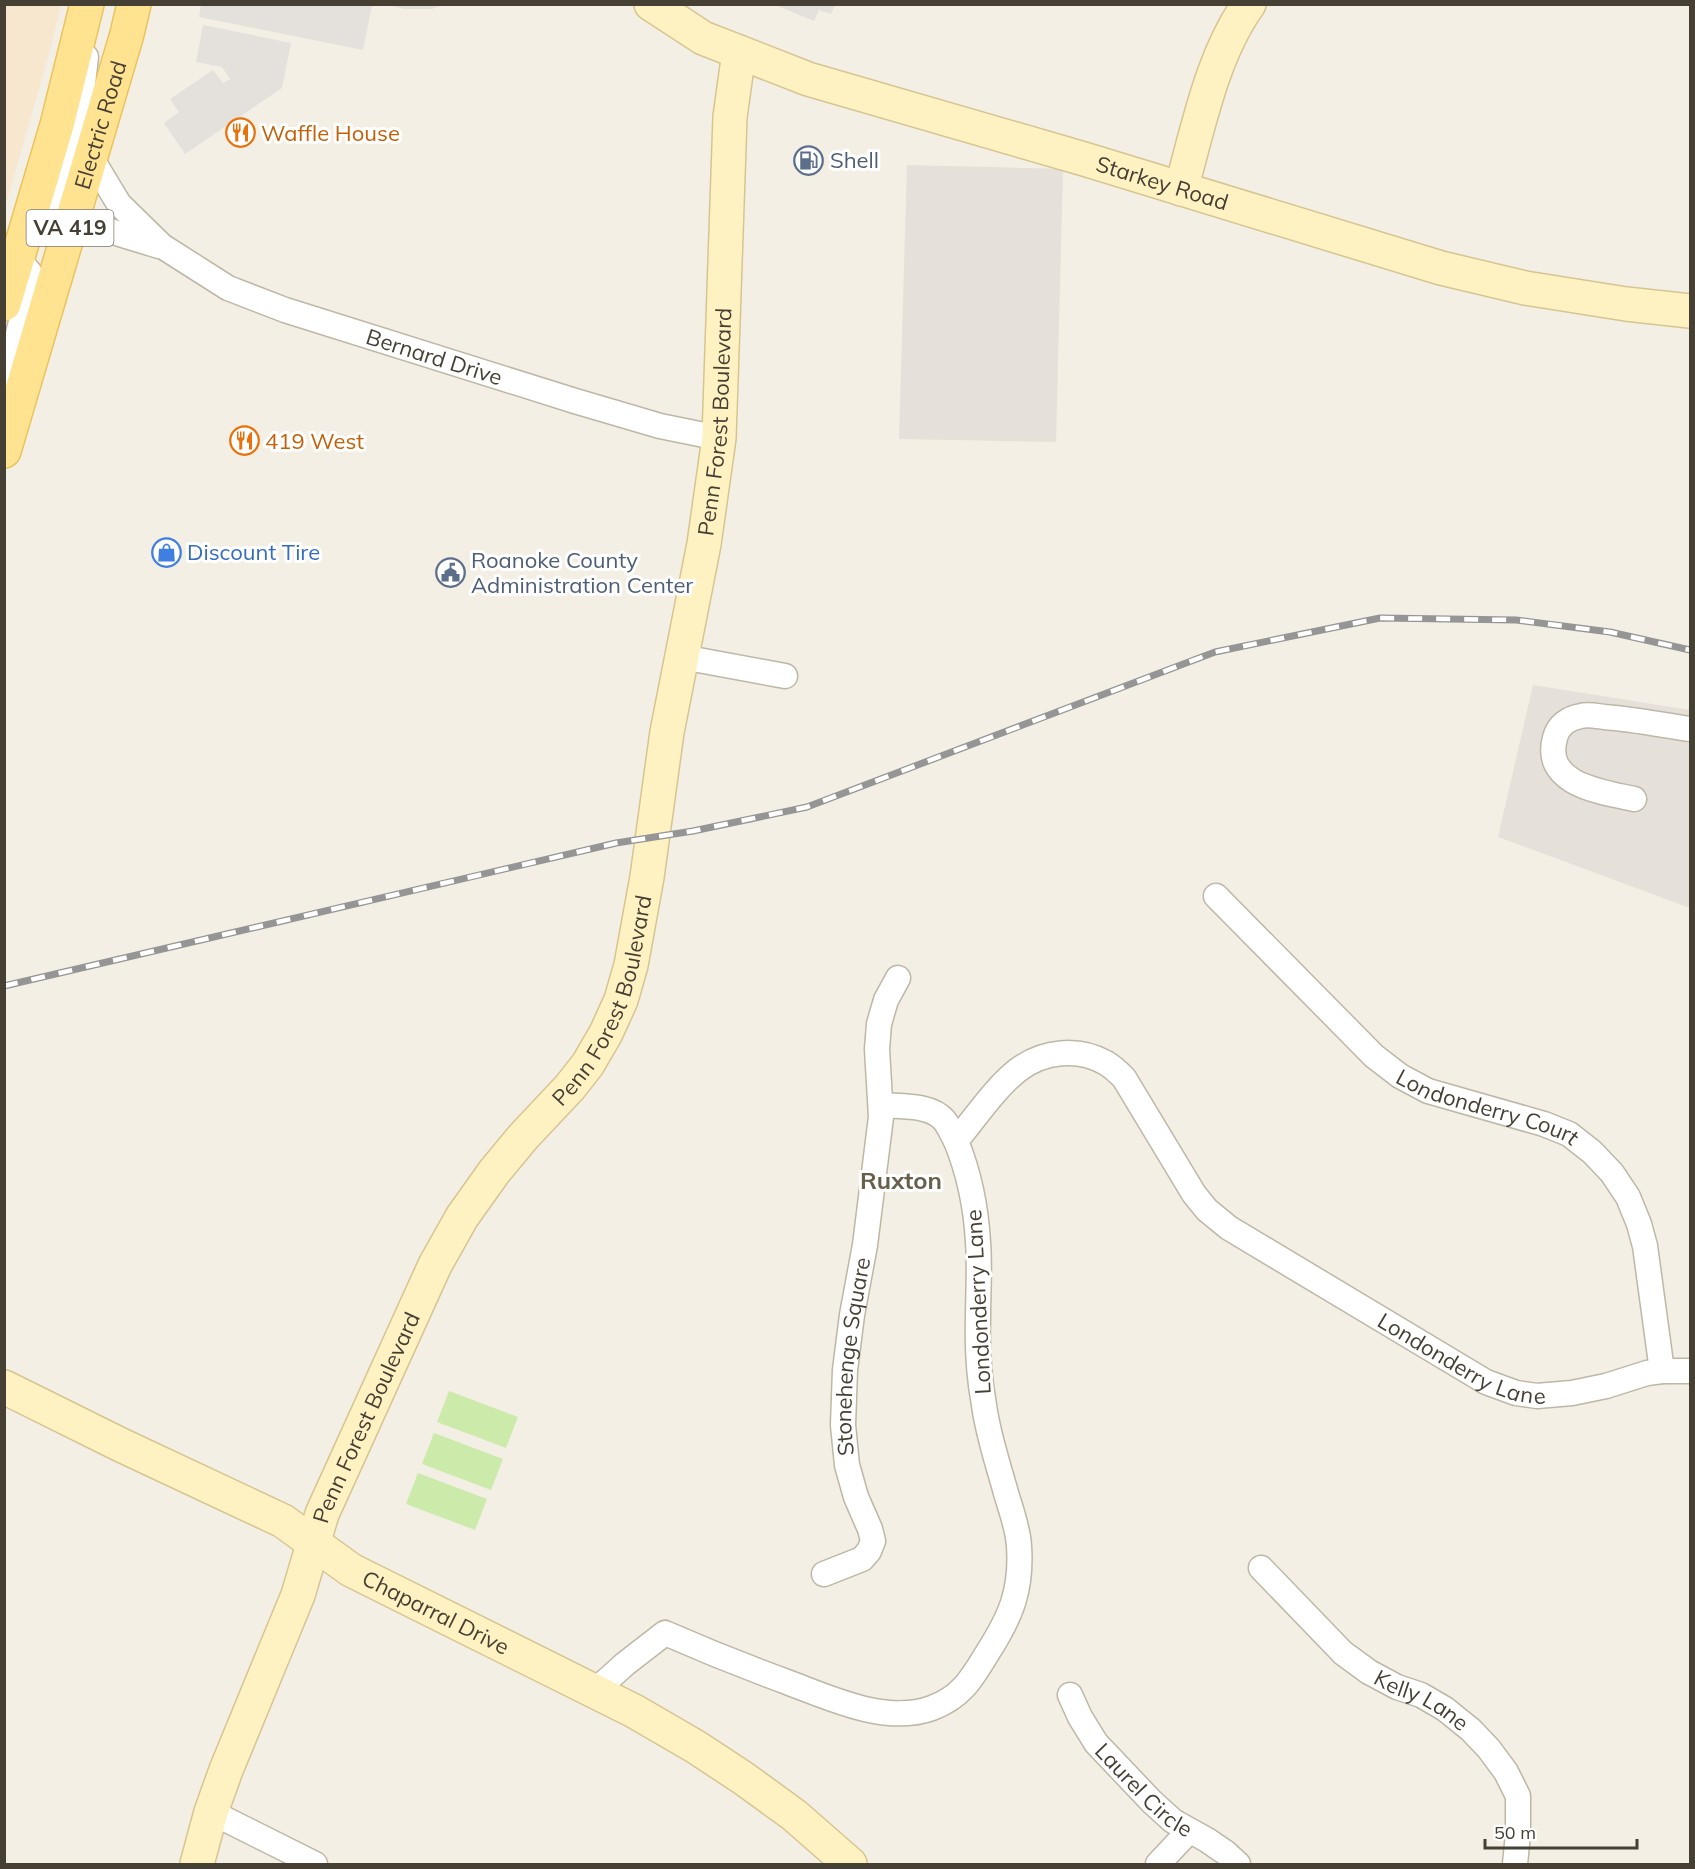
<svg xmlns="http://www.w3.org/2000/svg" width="1695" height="1869" font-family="Mulish,sans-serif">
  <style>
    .commercial { fill: #f7e7ce }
    .industrial { fill: #e5e0d9 }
    .green { fill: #cceaaa }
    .parking { fill: #e4e1dd }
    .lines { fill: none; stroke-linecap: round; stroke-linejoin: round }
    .street-casing { stroke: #bfb7a6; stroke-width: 27 }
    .secondary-casing { stroke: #d6c591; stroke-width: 36 }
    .primary-casing { stroke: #eac35c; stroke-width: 36 }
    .street { stroke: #fff; stroke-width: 24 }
    .secondary { stroke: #fff2c2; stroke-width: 33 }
    .primary { stroke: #ffe391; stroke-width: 33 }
    .rail-casing { stroke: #959595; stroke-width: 7 }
    .rail { stroke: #fff; stroke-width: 4.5; stroke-dasharray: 14; stroke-linecap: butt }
    .labels { text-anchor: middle; stroke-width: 6; stroke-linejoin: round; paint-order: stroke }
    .shield { fill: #fff; stroke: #7e7971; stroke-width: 1.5 }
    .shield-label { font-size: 21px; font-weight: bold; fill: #463f34 }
    .street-label { font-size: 22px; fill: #463f34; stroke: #fff }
    .food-label { font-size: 22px; fill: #c56008; stroke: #fff; text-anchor: start }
    .service-label { font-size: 22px; fill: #4e5e75; stroke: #fff; text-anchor: start }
    .shop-label { font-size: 22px; fill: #366cbe; stroke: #fff; text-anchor: start }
    .neighbourhood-label { font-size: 24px; font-weight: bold; fill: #695e4a; stroke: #fff }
  </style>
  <rect width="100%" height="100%" fill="#f3efe4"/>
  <!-- commercial -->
  <polygon class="commercial" points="5,4 61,5 52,43 5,207"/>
  <!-- industrial -->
  <g class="industrial">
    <polygon points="907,165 1063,169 1056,442 899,439"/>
    <polygon points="1533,685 1690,710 1690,908 1498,837"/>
  </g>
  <!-- green -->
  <g class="green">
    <polygon points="449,1391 518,1417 506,1448 437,1422"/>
    <polygon points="434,1433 503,1459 491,1490 422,1464"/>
    <polygon points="418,1473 487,1499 475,1530 406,1504"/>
  </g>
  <!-- parking -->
  <g class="parking">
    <polygon points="201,5 369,4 372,5 363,50 199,17"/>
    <polygon points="387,5 443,5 432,9 404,9"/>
    <polygon points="775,5 775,4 835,5 831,14 819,10 814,21"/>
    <polygon points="203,25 291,43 282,88 185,154 164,123 179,112 170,99 213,70 223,83 230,79 222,67 196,62"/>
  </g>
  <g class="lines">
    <defs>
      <g id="street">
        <path d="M86,57l-6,53 -22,79c-1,6 -3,12 1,18 10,14 81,33 100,39"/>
        <path id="s1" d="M90,156l29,48 43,42 66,42 57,22 290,91 85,25 59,12"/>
        <polyline points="4,399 15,346 29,290 30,273 25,267 5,263"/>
        <polyline points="682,657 785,676"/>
        <path d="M1634,799c-31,-7 -92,-14 -79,-61 3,-13 14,-20 26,-22 7,-2 16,0 23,1 29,2 58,8 86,12"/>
        <path id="s2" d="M1216,896l158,160 26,20 28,15 116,33 25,10 23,18 20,21 16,24 11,27 6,22 17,125"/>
        <path d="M881,1105c20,2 49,-1 63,15 5,6 8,14 12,21"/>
        <path id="s3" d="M1261,1568l82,85 26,19 28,15 24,8 24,14 26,21 18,19 17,23 12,24v38l-3,30"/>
        <path id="s4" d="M824,1574l38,-15 7,-8 4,-10 -3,-12 -14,-32 -9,-32 -4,-40 2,-55 7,-55 13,-70 16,-128 -4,-68 2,-25 7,-24 12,-22"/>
        <path id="s5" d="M595,1691l30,-27 40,-31c41,18 81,34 122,49 43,16 99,43 145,26 30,-11 40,-30 56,-56 23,-36 34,-62 31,-106 -1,-18 -8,-36 -13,-53 -8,-29 -18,-58 -22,-88 -5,-28 -7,-57 -6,-86 0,-25 2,-52 0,-77 -2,-35 -9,-69 -22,-101 19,-23 39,-53 62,-71 25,-19 60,-23 88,-7 7,4 13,10 18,15l70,116 13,16 22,18 257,154 30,11 21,3 35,-3 34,-7 41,-13 15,-2h28"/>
        <path id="s6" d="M1070,1695l10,22 16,26 56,59 21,19 34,19 19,13 12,11"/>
        <polyline points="211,1812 315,1864"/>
        <polyline points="1158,1864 1189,1831"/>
      </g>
      <g id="secondary">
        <path id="s7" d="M651,4l52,34 105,41 276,80 357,109 84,20 101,16 64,7"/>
        <path d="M1181,189c17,-60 31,-134 68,-185"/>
        <path id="s8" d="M4,1387l117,58 162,76 68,49 283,141 62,36 47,31 51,37 56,49"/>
        <path id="s9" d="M197,1864l14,-52 15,-42 72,-175 24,-81 113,-249 27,-48 32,-45 29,-35 47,-50 18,-23 18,-31 15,-33 10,-35 16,-88 20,-145 37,-188 15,-106 11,-321 9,-65"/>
      </g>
      <g id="primary">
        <polyline points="4,304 57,125 87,4"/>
        <path id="s10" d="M4,451l123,-417 7,-30"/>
      </g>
    </defs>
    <!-- street casing -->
    <use href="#street" class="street-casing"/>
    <!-- secondary casing -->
    <use href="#secondary" class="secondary-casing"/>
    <!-- primary casing -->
    <use href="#primary" class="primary-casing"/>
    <!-- street -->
    <use href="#street" class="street"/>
    <!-- secondary -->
    <use href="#secondary" class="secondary"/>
    <!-- primary -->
    <use href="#primary" class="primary"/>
    <defs>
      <polyline id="rail" points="4,986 616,843 693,831 807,807 1215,652 1380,618 1516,620 1610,632 1690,650"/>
    </defs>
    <!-- rail casing -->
    <use href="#rail" class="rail-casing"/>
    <!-- rail -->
    <use href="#rail" class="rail"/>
  </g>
  <!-- icons -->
  <defs>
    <symbol id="restaurant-ring" viewBox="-11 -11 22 22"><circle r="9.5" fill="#fff" stroke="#e8710a" stroke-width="1.5"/><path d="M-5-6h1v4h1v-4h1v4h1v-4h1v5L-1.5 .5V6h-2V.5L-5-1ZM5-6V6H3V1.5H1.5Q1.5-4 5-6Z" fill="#e8710a"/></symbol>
    <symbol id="fuel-ring" viewBox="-11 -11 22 22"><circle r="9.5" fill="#fff" stroke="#5c6f8a" stroke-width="1.5"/><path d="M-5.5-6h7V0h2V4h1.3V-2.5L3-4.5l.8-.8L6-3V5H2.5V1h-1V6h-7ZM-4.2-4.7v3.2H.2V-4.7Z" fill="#5c6f8a"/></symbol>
    <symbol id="shop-ring" viewBox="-11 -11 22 22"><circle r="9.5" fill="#fff" stroke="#3f7fe0" stroke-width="1.5"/><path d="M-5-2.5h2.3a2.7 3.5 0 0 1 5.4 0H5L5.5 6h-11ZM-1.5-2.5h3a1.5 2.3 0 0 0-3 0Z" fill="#3f7fe0"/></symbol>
    <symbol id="civic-ring" viewBox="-11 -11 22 22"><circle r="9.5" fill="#fff" stroke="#5c6f8a" stroke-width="1.5"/><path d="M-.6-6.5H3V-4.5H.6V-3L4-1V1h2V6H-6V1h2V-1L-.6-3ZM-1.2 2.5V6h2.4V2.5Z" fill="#5c6f8a"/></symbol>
  </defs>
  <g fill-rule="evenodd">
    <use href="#restaurant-ring" x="224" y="116" width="33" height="33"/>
    <use href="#fuel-ring" x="792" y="144" width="33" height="33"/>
    <use href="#restaurant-ring" x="228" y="424" width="33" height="33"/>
    <use href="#shop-ring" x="150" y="536" width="33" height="33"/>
    <use href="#civic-ring" x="434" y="556" width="33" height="33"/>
  </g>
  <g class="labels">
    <!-- shield labels -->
    <rect class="shield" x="26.5" y="210" width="87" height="36" rx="4.5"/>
    <g class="shield-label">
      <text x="70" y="235">VA 419</text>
    </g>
    <!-- street labels -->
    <g class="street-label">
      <text dy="8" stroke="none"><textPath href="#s10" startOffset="340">Electric Road</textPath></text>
      <text dy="8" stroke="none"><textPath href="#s7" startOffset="544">Starkey Road</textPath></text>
      <text dy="8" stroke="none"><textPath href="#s1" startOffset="412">Bernard Drive</textPath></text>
      <text dy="8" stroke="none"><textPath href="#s9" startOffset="1558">Penn Forest Boulevard</textPath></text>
      <text dy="8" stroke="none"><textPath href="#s9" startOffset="964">Penn Forest Boulevard</textPath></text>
      <text dy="8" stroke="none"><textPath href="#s2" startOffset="351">Londonderry Court</textPath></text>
      <text transform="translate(978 1302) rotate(-93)" y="8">Londonderry Lane</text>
      <text dy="8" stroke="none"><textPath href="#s5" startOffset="1644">Londonderry Lane</textPath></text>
      <text dy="8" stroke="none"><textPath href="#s4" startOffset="252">Stonehenge Square</textPath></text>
      <text dy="8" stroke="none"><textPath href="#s9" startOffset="478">Penn Forest Boulevard</textPath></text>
      <text dy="8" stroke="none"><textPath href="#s8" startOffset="488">Chaparral Drive</textPath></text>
      <text dy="8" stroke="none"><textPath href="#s3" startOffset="210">Kelly Lane</textPath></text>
      <text dy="8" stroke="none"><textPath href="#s6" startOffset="122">Laurel Circle</textPath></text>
    </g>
    <!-- food labels -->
    <g class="food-label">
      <text x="261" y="141">Waffle House</text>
      <text x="265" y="449">419 West</text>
    </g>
    <!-- service labels -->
    <g class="service-label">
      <text x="830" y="168">Shell</text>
      <text x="471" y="568">Roanoke County<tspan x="471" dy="25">Administration Center</tspan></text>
    </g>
    <!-- shop labels -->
    <g class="shop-label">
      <text x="187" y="560">Discount Tire</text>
    </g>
    <!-- neighbourhood labels -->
    <g class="neighbourhood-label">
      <text x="901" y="1189">Ruxton</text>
    </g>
  </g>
  <!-- border -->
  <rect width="1695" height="1869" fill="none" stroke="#463f34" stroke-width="12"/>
  <!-- scale -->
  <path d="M1485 1839v9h152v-9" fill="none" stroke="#463f34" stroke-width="3"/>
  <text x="1494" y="1839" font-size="18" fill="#463f34" stroke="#ffffff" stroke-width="4.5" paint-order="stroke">50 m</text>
</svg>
